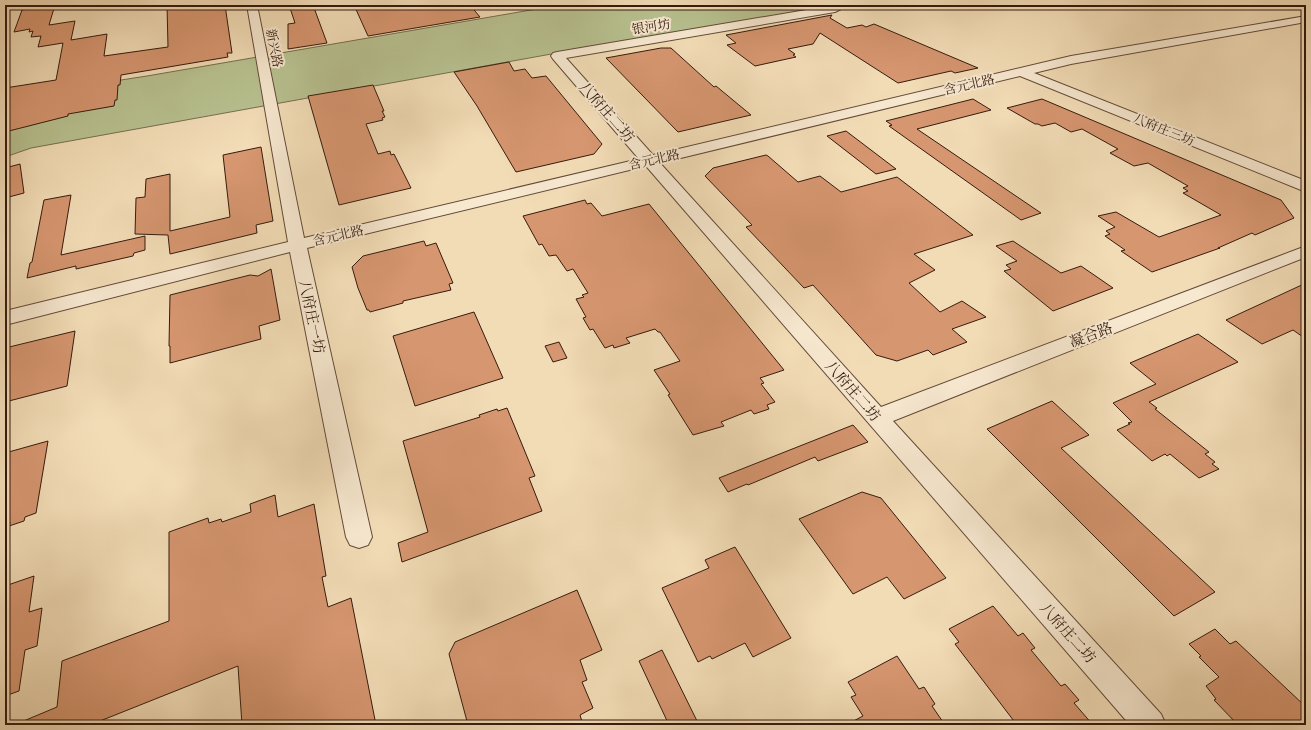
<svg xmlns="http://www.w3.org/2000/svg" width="1311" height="730" font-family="Alegreya,'Noto Serif SC',serif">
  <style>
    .green { fill: #b8c190; stroke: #766e4f }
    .building { fill: #d69670; stroke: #351b0e }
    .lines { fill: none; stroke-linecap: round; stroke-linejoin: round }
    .minor-casing { stroke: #644b38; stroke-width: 2 }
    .minor { fill: #f7e8d0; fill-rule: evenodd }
    .labels { text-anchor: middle; stroke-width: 4; stroke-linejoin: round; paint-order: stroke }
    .far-street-label { font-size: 13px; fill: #351b0e; stroke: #f7e8d0 }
    .street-label { font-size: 15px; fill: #351b0e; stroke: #f7e8d0 }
  </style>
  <rect width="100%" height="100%" fill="#f2dcb6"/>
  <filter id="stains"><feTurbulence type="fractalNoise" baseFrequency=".005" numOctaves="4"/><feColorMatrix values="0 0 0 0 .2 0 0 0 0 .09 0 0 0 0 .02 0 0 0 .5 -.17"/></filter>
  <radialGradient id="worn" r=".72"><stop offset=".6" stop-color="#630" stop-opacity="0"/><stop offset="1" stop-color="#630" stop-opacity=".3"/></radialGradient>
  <!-- green -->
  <polygon class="green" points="560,5 858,5 557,53 31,148 5,157 5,98 147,76"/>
  <!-- building -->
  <g class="building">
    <polygon points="55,5 49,25 75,21 71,40 107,34 104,56 168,47 167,5 225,5 232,53 227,53 228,57 121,75 120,85 118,85 117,100 115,100 114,106 68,114 68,116 5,132 5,88 56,80 63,43 38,47 41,36 31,37 33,31 29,32 30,29 14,32 22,10"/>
    <polygon points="289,5 313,5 327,43 288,49 288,24 295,23"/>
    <polygon points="354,5 470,5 480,17 368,36"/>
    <polygon points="832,15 830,18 847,28 862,25 866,27 874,24 978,68 955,73 951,71 898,83 820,33 813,44 788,49 795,54 793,55 796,57 755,66 727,45 736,43 726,35"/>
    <polygon points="661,48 671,48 714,87 716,86 751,115 678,132 606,58"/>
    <polygon points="509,62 514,71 525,69 532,78 546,76 602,144 594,154 516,172 477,106 454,72"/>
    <polygon points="373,85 384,111 382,111 385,117 382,118 383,120 366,124 378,154 390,151 391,155 394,154 411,188 339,205 308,96"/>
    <polygon points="973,99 991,110 917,129 1041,213 1021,220 889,126 892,125 886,121"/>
    <polygon points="1042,99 1281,200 1294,218 1255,235 1252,233 1218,248 1220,248 1152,272 1121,251 1125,250 1105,236 1110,234 1106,231 1115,227 1098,216 1116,212 1159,237 1221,215 1183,193 1188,191 1183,188 1188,186 1148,163 1134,166 1110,153 1118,149 1082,129 1071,132 1055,123 1042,126 1038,124 1035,124 1007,108"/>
    <polygon points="846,131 896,169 876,174 827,136"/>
    <polygon points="261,147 273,221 256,225 257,233 170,254 168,235 135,234 136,198 145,197 146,179 170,174 170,231 230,217 223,155"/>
    <polygon points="766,155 768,156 798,182 820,176 841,192 897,177 973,235 914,254 935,270 909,283 940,312 962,301 986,317 952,329 967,342 933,355 928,350 897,361 876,355 813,285 804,288 746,227 752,225 705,176 713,168"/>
    <polygon points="20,164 24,193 5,198 5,168"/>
    <polygon points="71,195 61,255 145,236 145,250 134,253 133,256 76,269 76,266 27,278 30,263 32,262 44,200"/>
    <polygon points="585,200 587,204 591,203 602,216 649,204 784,370 760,378 764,383 761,384 775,402 767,405 769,409 754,414 751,410 721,422 724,426 693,435 668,395 670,394 654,370 680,361 660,332 658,332 655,329 626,338 630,343 614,348 613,345 605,348 593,329 590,330 583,318 586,317 576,299 584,297 582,295 588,293 573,269 567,271 556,255 549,256 542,244 539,245 523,216"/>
    <polygon points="424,241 426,246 436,243 453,283 449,284 451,290 403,301 403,303 370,312 369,310 367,310 358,288 352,267 363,256"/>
    <polygon points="1013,241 1061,273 1081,266 1113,288 1053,311 1004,271 1011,269 1006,265 1017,261 996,246"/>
    <polygon points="271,269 280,320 259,326 261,339 170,363 170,346 169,346 170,295 250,275 258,276"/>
    <polygon points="1306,283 1306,339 1293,330 1262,344 1226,320"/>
    <polygon points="474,312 503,378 415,406 393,336"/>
    <polygon points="75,331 67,386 5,402 5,348"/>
    <polygon points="1198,334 1238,362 1149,402 1157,408 1155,409 1209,452 1205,454 1215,462 1212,464 1219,469 1199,478 1170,454 1167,456 1165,454 1152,461 1117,430 1130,424 1128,423 1132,422 1113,403 1156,384 1130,363"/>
    <polygon points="559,342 567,358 553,362 545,346"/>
    <polygon points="1052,401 1089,435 1061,448 1215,592 1174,616 987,429"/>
    <polygon points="507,408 535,476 529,478 542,511 402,562 398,543 428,532 403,441 480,417 479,415 497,409 498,411"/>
    <polygon points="853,425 868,442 818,461 815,457 748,485 747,484 728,492 719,478"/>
    <polygon points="48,441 36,513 25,517 24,521 9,526 10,522 5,524 5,453"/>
    <polygon points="862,492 881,498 946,578 904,599 887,577 853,594 799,519"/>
    <polygon points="275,495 278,517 314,504 326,576 322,577 328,607 351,598 376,725 242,725 238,666 90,725 14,725 57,707 62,661 169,621 169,532 208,518 209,523 221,519 222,522 251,512 250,504"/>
    <polygon points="735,547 791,638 753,657 745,643 712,659 710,656 698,662 662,588 709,568 705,560"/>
    <polygon points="34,576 29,612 42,608 37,646 25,650 19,691 5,696 5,586"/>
    <polygon points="577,590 602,650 580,660 587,680 582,682 593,708 580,715 583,725 468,725 449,654 455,642"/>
    <polygon points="993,606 1018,636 1023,633 1035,648 1031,650 1061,686 1065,684 1079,700 1074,703 1093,725 1017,725 955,644 959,642 949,629"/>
    <polygon points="1215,629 1230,644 1236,641 1306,707 1306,725 1238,725 1214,700 1216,699 1206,686 1219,677 1199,657 1201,656 1189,644"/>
    <polygon points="662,650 699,725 669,725 639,661"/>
    <polygon points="897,656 919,689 924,687 935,704 932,706 945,725 846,725 863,716 851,697 856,695 848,682"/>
  </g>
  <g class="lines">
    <defs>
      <path id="minor" d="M247,5h10l47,233 335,-79 -86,-100 -2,-3 2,-3 4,-1 267,-45 -1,-2c6,0 14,-2 18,4l-6,3 -269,46 87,97 418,-99 235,-40v6l-235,42 -37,9 272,108v11l-286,-116 -360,87 221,244 425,-161v11l-413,164 268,293 5,11h-36l-484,-559 -339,82 65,289 -4,8 -9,3 -9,-3 -4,-8 -56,-285 -285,73v-14l283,-69z"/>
    </defs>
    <!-- minor casing -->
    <use href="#minor" class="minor-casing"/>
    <!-- minor -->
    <use href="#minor" class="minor"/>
  </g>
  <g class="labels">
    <!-- far-street labels -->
    <g class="far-street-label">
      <text transform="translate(651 26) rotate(-9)" y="5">银河坊</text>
      <text transform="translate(275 48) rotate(79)" y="5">新兴路</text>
      <text transform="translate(969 84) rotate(-13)" y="5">含元北路</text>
      <text transform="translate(1164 129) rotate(22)" y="5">八府庄三坊</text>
      <text transform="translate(654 159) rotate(-13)" y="5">含元北路</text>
      <text transform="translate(338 235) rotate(-13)" y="5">含元北路</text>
    </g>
    <!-- street labels -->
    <g class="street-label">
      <text transform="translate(607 112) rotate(49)" y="5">八府庄二坊</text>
      <text transform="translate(312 317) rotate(78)" y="5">八府庄一坊</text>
      <text transform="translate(1091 335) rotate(-21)" y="5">凝合路</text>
      <text transform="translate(853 391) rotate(49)" y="5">八府庄二坊</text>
      <text transform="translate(1068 633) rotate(48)" y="5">八府庄二坊</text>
    </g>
  </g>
  <!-- margin -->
  <rect width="1311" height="730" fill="none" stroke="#f2dcb6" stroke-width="20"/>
  <rect x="6" y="6" width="1299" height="718" fill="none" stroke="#351b0e" stroke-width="2"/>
  <rect x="10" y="10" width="1291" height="710" fill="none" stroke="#351b0e"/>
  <rect width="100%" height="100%" filter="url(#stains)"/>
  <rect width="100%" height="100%" fill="url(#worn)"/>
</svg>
